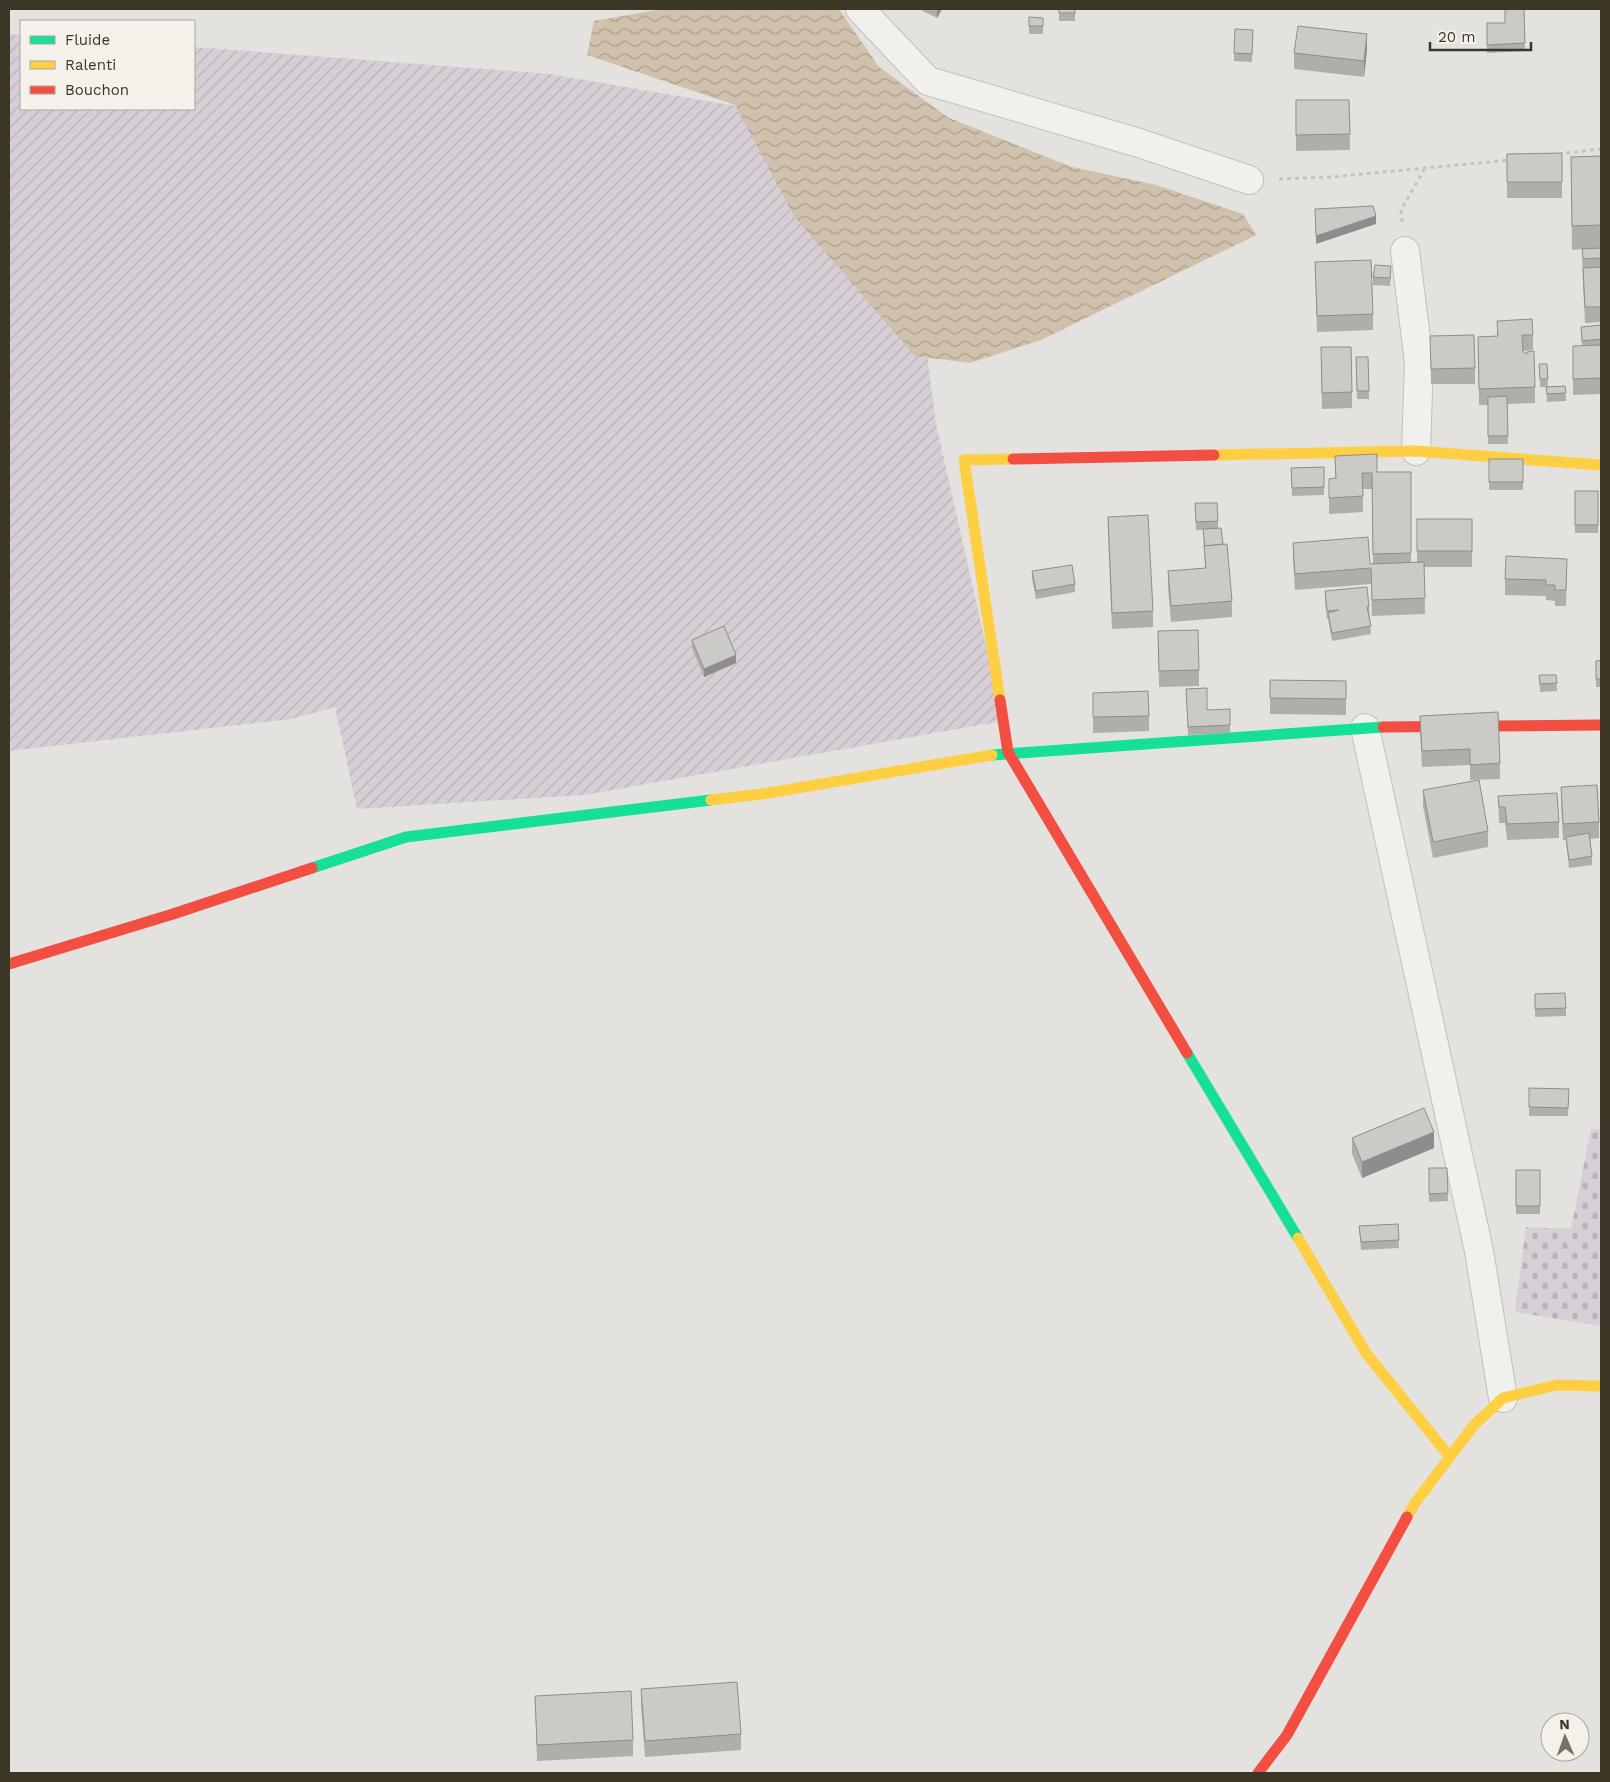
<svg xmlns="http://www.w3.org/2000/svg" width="1610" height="1782" font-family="'Work Sans',sans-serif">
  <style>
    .cemetery { fill: url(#cemetery-stones) }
    .garden { fill: url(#garden-furrows) }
    .water { fill: url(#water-waves) }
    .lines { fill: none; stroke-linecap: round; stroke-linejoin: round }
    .street-casing { stroke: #c2c0bd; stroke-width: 30 }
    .path { stroke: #c5c3bf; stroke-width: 3; stroke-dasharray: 4 4; stroke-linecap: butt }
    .street { stroke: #f0f0ed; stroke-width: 28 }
    .fast { stroke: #16e098; stroke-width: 11 }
    .slow { stroke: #ffcf43; stroke-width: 11 }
    .jam { stroke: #f24e42; stroke-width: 11 }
    .wall { fill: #afaeaa }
    .shaded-wall { fill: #8f8d8b }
    .building { fill: #cccac6; stroke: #8f8d8b }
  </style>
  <defs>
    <pattern id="cemetery-stones" width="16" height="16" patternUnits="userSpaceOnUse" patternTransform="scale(1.25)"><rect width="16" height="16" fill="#d7ced6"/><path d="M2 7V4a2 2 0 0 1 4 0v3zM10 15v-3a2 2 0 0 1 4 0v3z" fill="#b9b2b8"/></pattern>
    <pattern id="garden-furrows" width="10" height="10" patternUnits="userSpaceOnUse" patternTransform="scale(1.25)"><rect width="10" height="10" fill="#d7ced6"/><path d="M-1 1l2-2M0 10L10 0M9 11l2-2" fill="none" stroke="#b9b2b8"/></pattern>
    <pattern id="water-waves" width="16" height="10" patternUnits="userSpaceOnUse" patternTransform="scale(1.25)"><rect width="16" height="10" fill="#d0c1ac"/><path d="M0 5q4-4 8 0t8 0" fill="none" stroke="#aa9e8c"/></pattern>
  </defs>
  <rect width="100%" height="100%" fill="#e4e2de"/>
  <!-- cemetery -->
  <polygon class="cemetery" points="1591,1129 1601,1130 1601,1326 1515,1312 1526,1227 1571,1229"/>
  <!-- garden -->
  <polygon class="garden" points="9,34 21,35 21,109 194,109 194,47 550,74 748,108 923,323 936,424 1003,721 584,795 357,809 335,707 292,719 9,751"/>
  <!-- water -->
  <polygon class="water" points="662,9 839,9 879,67 949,118 1072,167 1156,185 1243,214 1256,235 1041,340 970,363 915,356 794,216 735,105 587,55 594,21"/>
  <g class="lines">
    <defs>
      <g id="street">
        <polyline points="860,9 928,81 1139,143 1249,180"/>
        <polyline points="1405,251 1419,362 1416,451"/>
        <polyline points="1365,728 1479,1251 1503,1398"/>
      </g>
    </defs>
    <!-- street casing -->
    <use href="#street" class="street-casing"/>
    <!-- path -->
    <g class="path">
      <polyline points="1558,154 1601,149"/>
      <polyline points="1279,179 1331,177 1510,160"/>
      <polyline points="1402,222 1401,210 1424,170"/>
    </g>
    <!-- street -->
    <use href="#street" class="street"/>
    <!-- fast -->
    <g class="fast">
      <polyline points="992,755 1383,727"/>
      <polyline points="312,868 406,837 711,800"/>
      <polyline points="1187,1053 1298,1238"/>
    </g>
    <!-- slow -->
    <g class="slow">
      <polyline points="1214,455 1416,451 1601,465"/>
      <polyline points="1000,700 964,460 1013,459"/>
      <polyline points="711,800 762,794 992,755"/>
      <polyline points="1298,1238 1366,1353 1449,1456"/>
      <polyline points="1407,1517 1415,1503 1474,1425 1503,1398 1557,1385 1601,1386"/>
    </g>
    <!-- jam -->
    <g class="jam">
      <polyline points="1013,459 1214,455"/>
      <polyline points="1000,700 1008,752 1187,1053"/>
      <polyline points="1383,727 1601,725"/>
      <polyline points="9,964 173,914 312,868"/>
      <polyline points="1258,1773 1287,1735 1407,1517"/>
    </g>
  </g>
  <!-- wall -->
  <g class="wall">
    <polygon points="919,9 942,9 937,18"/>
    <rect x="1059" y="9" width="16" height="12"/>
    <polygon points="1524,9 1525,51 1487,53 1487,23 1505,23"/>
    <polygon points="1029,17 1043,18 1043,34 1029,34"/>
    <polygon points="1253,30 1252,62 1234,61 1234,53"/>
    <polygon points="1367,50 1364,77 1294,69 1294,53"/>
    <polygon points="1296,100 1349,100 1350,150 1296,151"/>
    <polygon points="1562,153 1562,198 1507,198 1507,154"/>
    <polygon points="1601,156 1601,322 1585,323 1583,284 1582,249 1572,250 1571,157"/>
    <polygon points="1315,262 1373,314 1373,330 1317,332"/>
    <polygon points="1391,274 1390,286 1373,285 1373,277"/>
    <polygon points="1497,321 1533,335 1533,350 1523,351 1535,387 1535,403 1507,404 1508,444 1488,444 1488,405 1479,405 1478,337 1497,336"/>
    <polygon points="1601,325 1601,394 1573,395 1573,346 1582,346 1581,327"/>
    <polygon points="1430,336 1475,368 1475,384 1431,384"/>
    <polygon points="1356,357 1368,357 1369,399 1357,399"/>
    <polygon points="1321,363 1352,392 1352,408 1322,409"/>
    <polygon points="1539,364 1547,364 1548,387 1540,387"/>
    <polygon points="1565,386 1566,401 1547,402 1546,387"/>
    <polygon points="1335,456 1377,472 1411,472 1411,563 1417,563 1417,519 1472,519 1472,567 1424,567 1425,614 1372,616 1371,584 1295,590 1293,559 1293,543 1370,564 1373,564 1372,489 1363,489 1363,512 1329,514 1329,479 1335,478"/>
    <rect x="1489" y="459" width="34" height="31"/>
    <polygon points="1324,467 1324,495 1292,496 1291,468"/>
    <rect x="1575" y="491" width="23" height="42"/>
    <polygon points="1195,503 1218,521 1218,528 1223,544 1232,601 1232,617 1171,622 1168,587 1168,571 1205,568 1203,530 1196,530"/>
    <polygon points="1108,517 1153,611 1153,627 1112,629 1108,533"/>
    <polygon points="1567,559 1566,606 1555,606 1555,601 1546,600 1546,596 1505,595 1505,579"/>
    <polygon points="1032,571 1075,584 1075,592 1036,599 1032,579"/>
    <polygon points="1325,591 1369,607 1371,634 1332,641 1328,619 1327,619 1325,599"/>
    <polygon points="1158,631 1199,670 1199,686 1159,687"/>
    <polygon points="692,640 736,663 704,677 692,648"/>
    <polygon points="1601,660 1601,687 1596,687 1596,661"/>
    <polygon points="1539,675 1556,675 1557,691 1540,692"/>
    <polygon points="1270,680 1346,681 1346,715 1270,714"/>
    <polygon points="1186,689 1207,710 1230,709 1230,733 1188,735"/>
    <polygon points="1093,693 1149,716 1149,731 1093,733"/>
    <polygon points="1420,716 1500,763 1500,779 1470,780 1470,765 1422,767 1420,732"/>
    <polygon points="1561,787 1599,822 1599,838 1590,839 1592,856 1592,865 1569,868 1566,840 1563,840 1561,803"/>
    <polygon points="1423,790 1488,831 1488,847 1433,858 1423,806"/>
    <polygon points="1498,796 1559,822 1559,838 1507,840 1505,823 1499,823"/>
    <polygon points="1535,994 1566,1008 1566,1016 1535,1017"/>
    <polygon points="1529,1088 1569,1089 1568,1116 1529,1116"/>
    <polygon points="1352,1138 1434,1148 1362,1178 1352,1154"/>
    <polygon points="1429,1168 1448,1193 1448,1201 1429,1202"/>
    <rect x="1516" y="1170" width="24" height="44"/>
    <polygon points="1398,1224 1399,1248 1361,1250 1359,1226"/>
    <polygon points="641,1689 741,1734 741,1750 645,1757 641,1705"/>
    <polygon points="535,1696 633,1740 633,1756 537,1761"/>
  </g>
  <!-- shaded-wall -->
  <g class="shaded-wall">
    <polygon points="938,9 942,9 937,18 937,10"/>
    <polygon points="1367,34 1367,50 1364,77 1364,61"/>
    <polygon points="1376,216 1376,224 1316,244 1316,236"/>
    <polygon points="736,655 736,663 704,677 704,669"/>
    <polygon points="1434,1132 1434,1148 1362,1178 1362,1162"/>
  </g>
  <!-- building -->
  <g class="building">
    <rect x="1059" y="9" width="16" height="4"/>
    <polygon points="1505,9 1524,9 1525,43 1487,45 1487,23 1505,23"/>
    <polygon points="1029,17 1043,18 1043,26 1029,26"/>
    <polygon points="1298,26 1367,34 1364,61 1294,53"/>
    <polygon points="1235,29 1253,30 1252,54 1234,53"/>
    <polygon points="1296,100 1349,100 1350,134 1296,135"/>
    <polygon points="1562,153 1562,182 1507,182 1507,154"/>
    <polygon points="1601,156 1601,225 1572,226 1571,157"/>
    <polygon points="1373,206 1376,216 1316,236 1315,209"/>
    <polygon points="1601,248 1601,258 1583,259 1582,249"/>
    <polygon points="1371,260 1373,314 1317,316 1315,262"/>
    <polygon points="1375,265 1391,266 1390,278 1373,277"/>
    <polygon points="1601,267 1601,307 1585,307 1583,268"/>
    <polygon points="1532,319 1533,335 1522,335 1523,352 1527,354 1527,352 1534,351 1535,387 1479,389 1478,337 1498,336 1497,321"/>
    <polygon points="1601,325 1601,339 1582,341 1581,327"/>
    <polygon points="1474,335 1475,368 1431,369 1430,336"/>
    <polygon points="1601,345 1601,378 1573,379 1573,346"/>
    <polygon points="1321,347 1351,347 1352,392 1322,393"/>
    <polygon points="1356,357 1368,357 1369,391 1357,391"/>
    <polygon points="1539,364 1547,364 1548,379 1540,379"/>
    <polygon points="1565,386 1566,393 1547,394 1546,387"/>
    <polygon points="1507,396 1508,436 1488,436 1488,397"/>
    <polygon points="1377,454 1377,472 1411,472 1411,553 1373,554 1372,473 1362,473 1363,496 1329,498 1329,479 1336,478 1335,456"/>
    <rect x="1489" y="459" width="34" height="23"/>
    <polygon points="1324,467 1324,487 1292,488 1291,468"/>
    <rect x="1575" y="491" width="23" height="34"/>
    <polygon points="1195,503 1217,503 1218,521 1196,522"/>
    <polygon points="1148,515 1153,611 1112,613 1108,517"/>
    <rect x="1417" y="519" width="55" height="32"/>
    <polygon points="1221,528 1223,544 1205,546 1203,529"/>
    <polygon points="1368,537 1370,564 1424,562 1425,598 1372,600 1371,568 1295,574 1293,543"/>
    <polygon points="1227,544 1232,601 1171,606 1168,571 1206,568 1204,546"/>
    <polygon points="1506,556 1567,559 1566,590 1555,590 1555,585 1546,585 1546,580 1505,579"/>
    <polygon points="1072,565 1075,584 1036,591 1032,571"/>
    <polygon points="1367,587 1369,607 1367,607 1371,626 1332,633 1328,613 1339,610 1327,611 1325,591"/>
    <polygon points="724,626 736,655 704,669 692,640"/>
    <polygon points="1198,630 1199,670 1159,671 1158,631"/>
    <polygon points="1601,660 1601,679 1596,679 1596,661"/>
    <polygon points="1539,675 1556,675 1557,683 1540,684"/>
    <polygon points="1270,680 1346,681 1346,699 1270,698"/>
    <polygon points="1207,688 1207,710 1230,709 1230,725 1188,727 1186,689"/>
    <polygon points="1148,691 1149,716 1093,717 1093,693"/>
    <polygon points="1498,712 1500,763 1470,765 1470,749 1422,751 1420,716"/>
    <polygon points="1479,780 1488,831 1433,842 1423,790"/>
    <polygon points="1597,785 1599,822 1563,824 1561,787"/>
    <polygon points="1557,793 1559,822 1507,824 1505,807 1499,807 1498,796"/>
    <polygon points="1589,833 1592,856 1569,860 1566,837"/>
    <polygon points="1565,993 1566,1008 1535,1009 1535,994"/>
    <polygon points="1529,1088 1569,1089 1568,1108 1529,1107"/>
    <polygon points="1424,1108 1434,1132 1362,1162 1352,1138"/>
    <polygon points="1429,1168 1447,1168 1448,1193 1429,1194"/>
    <rect x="1516" y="1170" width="24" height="36"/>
    <polygon points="1398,1224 1399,1240 1361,1242 1359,1226"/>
    <polygon points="737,1682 741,1734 645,1741 641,1689"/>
    <polygon points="631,1691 633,1740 537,1745 535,1696"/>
  </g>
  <!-- border -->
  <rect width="1610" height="1782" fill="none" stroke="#3c3626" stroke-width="20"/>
  <!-- legend -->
  <rect x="20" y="20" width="175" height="90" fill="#f4f1eb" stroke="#aaa69c"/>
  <rect x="30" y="36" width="25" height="8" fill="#16e098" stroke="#aaa69c"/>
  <text x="65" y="45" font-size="15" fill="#3c3626">Fluide</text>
  <rect x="30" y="61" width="25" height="8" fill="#ffcf43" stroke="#aaa69c"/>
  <text x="65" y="70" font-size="15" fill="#3c3626">Ralenti</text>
  <rect x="30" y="86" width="25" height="8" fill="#f24e42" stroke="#aaa69c"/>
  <text x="65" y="95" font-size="15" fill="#3c3626">Bouchon</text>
  <!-- north arrow -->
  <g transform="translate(1565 1737) rotate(358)"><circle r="24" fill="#f4f1eb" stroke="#aaa69c"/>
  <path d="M0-4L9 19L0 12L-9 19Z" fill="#777266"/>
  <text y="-8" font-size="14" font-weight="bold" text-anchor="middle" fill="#3c3626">N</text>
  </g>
  <!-- scale -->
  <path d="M1430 42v8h101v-8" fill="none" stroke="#3c3626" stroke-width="2.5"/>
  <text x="1438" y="42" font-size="15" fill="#3c3626" stroke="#f4f1eb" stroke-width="4" paint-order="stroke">20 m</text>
</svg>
